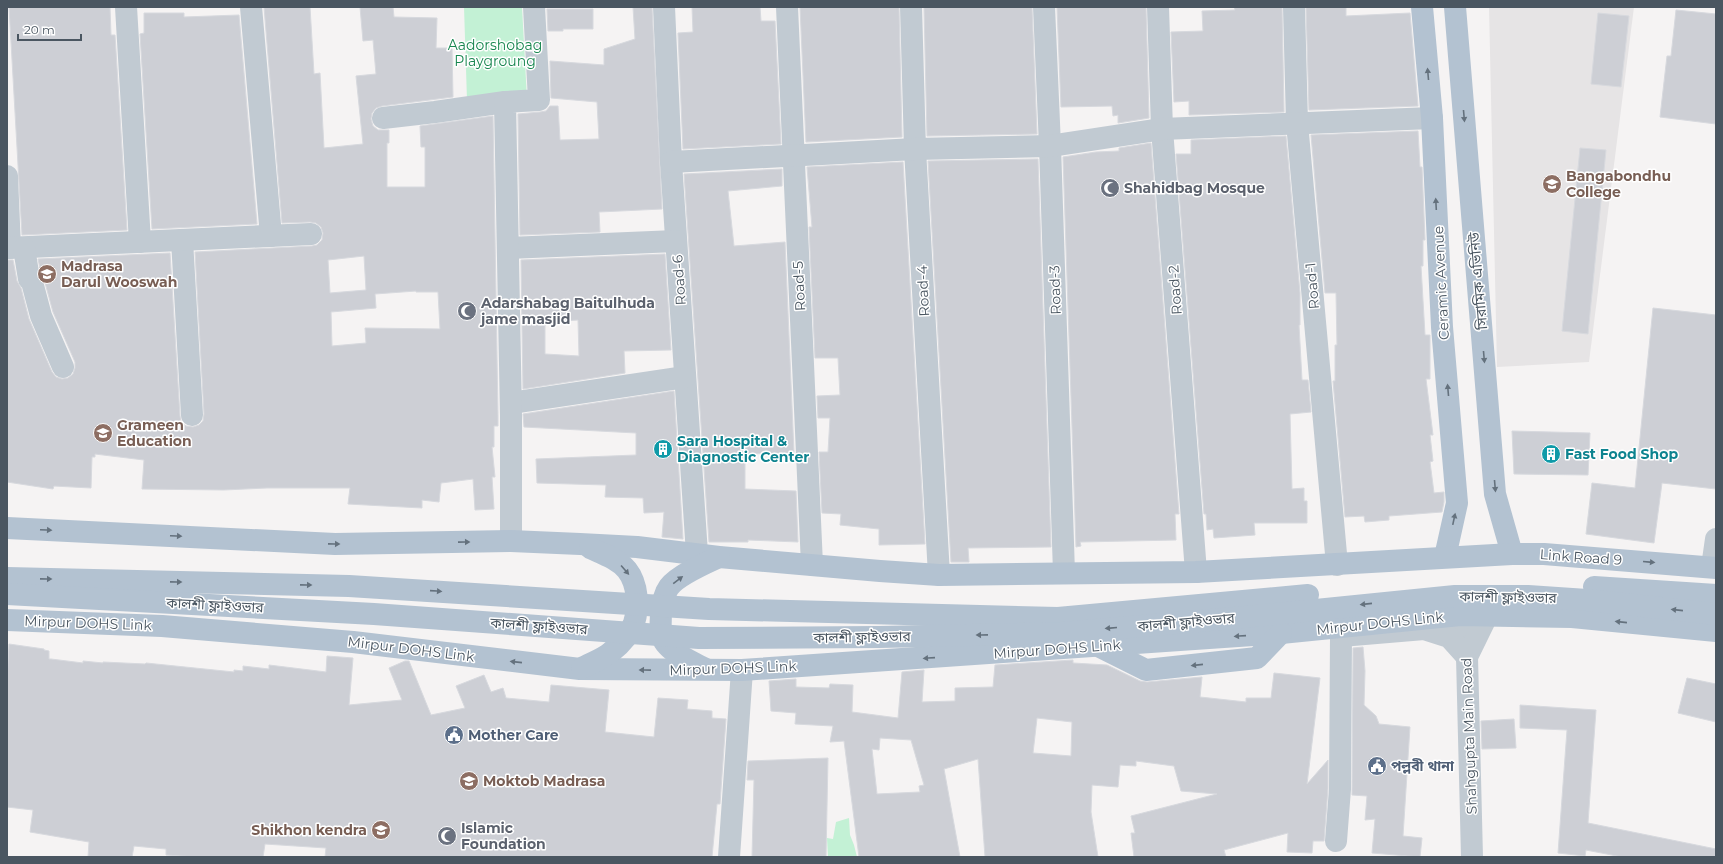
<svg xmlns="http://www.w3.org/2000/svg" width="1723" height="864" font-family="Montserrat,'Noto Sans Bengali',sans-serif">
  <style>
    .education { fill: #e6e4e5 }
    .green { fill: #c3f1d5 }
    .building { fill: #cdcfd5; stroke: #d7d9de; fill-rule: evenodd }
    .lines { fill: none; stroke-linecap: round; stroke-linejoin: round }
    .minor { stroke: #c1cad2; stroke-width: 22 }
    .major { stroke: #b3c2d1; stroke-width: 22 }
    .major-bridge { stroke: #b3c2d1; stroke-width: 22 }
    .oneway { fill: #64717d }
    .labels { text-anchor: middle; stroke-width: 3; stroke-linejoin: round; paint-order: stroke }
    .park-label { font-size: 14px; fill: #17864f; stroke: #fff }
    .education-label { font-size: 14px; font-weight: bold; fill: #785e54; stroke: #fff; text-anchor: start }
    .worship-label { font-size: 14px; font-weight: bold; fill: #5b616d; stroke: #fff; text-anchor: start }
    .street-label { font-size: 14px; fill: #4a5661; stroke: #fff }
    .culture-label { font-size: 14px; font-weight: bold; fill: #0d838f; stroke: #fff; text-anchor: start }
    .service-label { font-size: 14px; font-weight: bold; fill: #4e5e75; stroke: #fff; text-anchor: start }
  </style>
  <rect width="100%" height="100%" fill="#f5f3f3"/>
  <!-- education -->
  <polygon class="education" points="1489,7 1634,7 1589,362 1497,367"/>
  <!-- green -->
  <g class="green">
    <polygon points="464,7 522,7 527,99 467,100"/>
    <polygon points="849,818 850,835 854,845 857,857 828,857 827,838 833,839 836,822"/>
  </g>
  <!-- building -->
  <g class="building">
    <polygon points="9,7 110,7 111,35 115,35 127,230 22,235"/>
    <path d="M264,7h46l4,67 6,-1 4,75 39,-4 -7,-68 20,-2 -3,-34 -10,1 -3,-34h33l1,10 43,1 -1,30h16l1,49 -71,9 -6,2 -4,5 -1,6 2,7 5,4h11v13h-2v44h38v-40h-4l-1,-21 73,-10 5,300v10h-4v21h-2l3,30h-3l2,32 -19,1 -2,-31 -32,4 -2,19 -17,-2v8l-74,-4 2,-16h-83l-43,2 -82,-1 2,-29 -49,-6v3h-3l-1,31 -37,-2 -1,3 -46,-7v-222h6l4,21 4,7 8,31 23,53 4,5 6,2 6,-1 5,-4 2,-6v-6l-22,-50 -9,-33 -3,-6 -3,-14 132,-6 10,163 1,6 5,4 7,1 6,-2 4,-4 1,-7 -9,-162 117,-6 5,-1 5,-5 1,-7 -2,-6 -5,-4 -6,-1 -28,1zM364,256l2,34 -36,3 -2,-33zM416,291v1h22l2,37 -75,-1 1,15 -34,3 -1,-34 45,-4 -1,-14z"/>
    <polygon points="633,7 652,7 662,209 599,212 600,232 520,235 518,114 540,112 546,111 550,106 558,106 560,140 599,139 597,102 551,98 550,61 604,65 604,49 635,39"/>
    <polygon points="692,7 760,7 761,21 775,21 781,144 683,149 678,33 693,32"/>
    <polygon points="800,7 899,7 902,137 806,142"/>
    <polygon points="924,7 1032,7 1037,134 927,136"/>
    <polygon points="1057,7 1146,7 1149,118 1118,123 1118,115 1113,116 1112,106 1061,107"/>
    <polygon points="1234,7 1282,7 1284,112 1189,115 1189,101 1174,102 1171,32 1203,31 1202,11 1235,10"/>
    <polygon points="1306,7 1346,7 1346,16 1410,13 1418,106 1309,110"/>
    <polygon points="547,9 593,9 593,29 563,29 563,31 548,31"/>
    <polygon points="1676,10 1716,14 1716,124 1660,117 1667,56 1671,56"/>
    <polygon points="144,13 184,13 184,17 239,15 257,224 152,229 140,34 144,33"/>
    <polygon points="1598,13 1629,16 1621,87 1591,84"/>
    <polygon points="1418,131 1420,167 1422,167 1425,240 1423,240 1423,266 1421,266 1425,335 1430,335 1430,379 1426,379 1433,435 1430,435 1433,461 1430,462 1434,493 1444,492 1444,502 1442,512 1389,516 1389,520 1365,522 1364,516 1345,517 1333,381 1335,381 1335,345 1337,345 1336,293 1325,293 1311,135"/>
    <polygon points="1286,136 1300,293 1300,325 1299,325 1302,380 1308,380 1311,412 1290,414 1292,489 1304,488 1304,501 1307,501 1307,523 1254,523 1255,535 1214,538 1213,529 1207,530 1206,514 1204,514 1176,154 1191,154 1191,140"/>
    <polygon points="1151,143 1179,514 1175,514 1176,540 1080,542 1081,546 1076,547 1063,157 1096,152 1119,151 1119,148"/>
    <polygon points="1580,148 1606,150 1588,334 1562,331"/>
    <polygon points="1038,159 1051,547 968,548 969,562 951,562 928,161"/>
    <polygon points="903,162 925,544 879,545 879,529 840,525 841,514 822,513 819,452 828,452 830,418 818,418 817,396 840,395 838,358 815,358 809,227 812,227 807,167"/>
    <polygon points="782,169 782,186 728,191 734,246 785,242 794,453 745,454 745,489 796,491 798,542 748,540 748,542 709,542 684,174"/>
    <path d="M665,254l6,96 -47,1 1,22 -102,16 -2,-129zM578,320l1,36 -34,-2v-32z"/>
    <polygon points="1653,308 1716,315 1716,489 1662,483 1654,543 1586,534 1592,483 1635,488"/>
    <polygon points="674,391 683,539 662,537 664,512 644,513 643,498 605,497 606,485 537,483 536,459 636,455 636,433 524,427 523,414"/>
    <polygon points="1512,431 1590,433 1588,475 1514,474"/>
    <polygon points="9,644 44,649 44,650 49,651 49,659 51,659 83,663 83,661 103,663 103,662 145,664 146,663 234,672 234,670 243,671 243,666 269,669 269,665 326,672 327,656 353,658 349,705 402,700 389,668 405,661 409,661 431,715 465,708 456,686 484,675 491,692 503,688 506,698 549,702 551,685 609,690 605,732 654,737 658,698 688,700 687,709 712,711 712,718 726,719 720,804 717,804 712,857 325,857 326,848 265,844 263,857 195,857 166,855 166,849 134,846 132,857 88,857 89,842 30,832 33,810 7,807 7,681"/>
    <polygon points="1363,647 1365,671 1364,705 1376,716 1379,724 1410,727 1403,836 1422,838 1420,857 1372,853 1375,819 1365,820 1367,796 1352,795 1353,648"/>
    <path d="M1073,660v3l34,2 33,16 7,1 55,-5 -2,20 46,5v-4h25l3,-25 46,5 -13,106 21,-24v28l-4,53h-11l-1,12 -25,-1 1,-19 -64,17 2,7h-92l-3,-24h4l-4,-17 86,-22 -36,-3 -7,-25 -38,-5v5l-16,-1 -2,22 -26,-2 -1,27 7,45h-113l-7,-98 -34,10 16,88h-101l-15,-116 -14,1 3,-16 -38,-2 1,-11 -25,-2 -2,-30 27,-2v8l33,1 1,-4 23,1 -1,27 46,6 4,-46 22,-2 -2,32 33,-1v-13l38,-1 2,-22zM1037,718l35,4 -1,34 -38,-3zM880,738l31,2 13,45 -5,1 1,6 -43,2 -5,-45 7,1z"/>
    <polygon points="1687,678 1716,684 1716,722 1678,713"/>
    <polygon points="1520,705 1596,710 1588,823 1716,849 1715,857 1622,857 1586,850 1585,856 1558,853 1567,730 1520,728"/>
    <polygon points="1514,719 1516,748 1482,749 1481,721"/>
    <polygon points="828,758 826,857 752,857 754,780 747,780 748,761"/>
  </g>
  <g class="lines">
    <!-- minor -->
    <g class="minor">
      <polyline points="126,7 140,242"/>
      <polyline points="251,7 271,236"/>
      <polyline points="664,7 671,162 697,554"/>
      <polyline points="787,7 812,565"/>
      <polyline points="911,7 915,149 939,575"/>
      <polyline points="1044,7 1050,146 1064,573"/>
      <polyline points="1158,7 1162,129 1196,572"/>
      <polyline points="1294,7 1297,123 1337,565"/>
      <polyline points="383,118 435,112 505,102"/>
      <polyline points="671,162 915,149 1050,146 1162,129 1432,118"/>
      <polyline points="7,176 10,248"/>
      <polyline points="182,240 192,415"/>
      <polyline points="7,248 311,234"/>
      <polyline points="24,248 29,279 32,282 41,316 63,367"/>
      <polyline points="508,248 676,241"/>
      <polyline points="511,403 685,377"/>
      <polyline points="511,541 511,416 505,102 539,100 534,7"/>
      <polyline points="1712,567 1716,539"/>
      <polyline points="1460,615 1467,657 1472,857"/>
      <polyline points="1336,841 1340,789 1341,636 1424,629 1449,637 1467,657 1488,614"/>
      <polyline points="729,857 742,670"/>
    </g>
    <!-- major -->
    <g class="major">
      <polyline points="1422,7 1432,118 1442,327 1457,503 1445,557"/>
      <polyline points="1455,7 1495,494 1512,554"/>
      <polyline points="7,528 335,544 511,541 580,544 637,547 719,557 880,571 939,575 1196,572 1512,554 1544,554 1716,568"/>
      <polyline points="7,620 162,626 353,642 580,669 742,670 1281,633 1460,615 1572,617 1716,631"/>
      <polyline points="1098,646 1146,670 1257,658 1281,633"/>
      <path d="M582,668c9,-5 21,-9 29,-16 9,-7 19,-18 23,-29 5,-16 4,-39 -7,-53 -9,-11 -24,-16 -37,-22"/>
      <path d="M706,669c-14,-7 -29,-13 -39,-24 -11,-10 -6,-47 2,-58 9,-12 37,-24 50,-30"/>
    </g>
    <!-- major-bridge -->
    <g class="major-bridge">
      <polyline points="7,578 349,586 709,609 1058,618 1308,595"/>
      <polyline points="1594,587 1716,595"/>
      <polyline points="7,594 374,614 699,638 879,637 1061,633 1245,617 1455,596 1528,596 1587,600 1716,614"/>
    </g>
  </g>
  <!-- one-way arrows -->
  <defs><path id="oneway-solid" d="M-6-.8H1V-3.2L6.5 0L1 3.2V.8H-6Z"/></defs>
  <g class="oneway">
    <use href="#oneway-solid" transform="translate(1428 74) rotate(-95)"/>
    <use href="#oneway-solid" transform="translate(1464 116) rotate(85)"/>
    <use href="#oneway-solid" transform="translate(1436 204) rotate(-93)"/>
    <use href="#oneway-solid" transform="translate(1484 357) rotate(85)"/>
    <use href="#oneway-solid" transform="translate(1448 390) rotate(-95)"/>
    <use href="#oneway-solid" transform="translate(1495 486) rotate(85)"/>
    <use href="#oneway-solid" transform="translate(1454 519) rotate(-78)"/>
    <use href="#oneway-solid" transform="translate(46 530) rotate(3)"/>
    <use href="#oneway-solid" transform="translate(176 536) rotate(3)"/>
    <use href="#oneway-solid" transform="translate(464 542) rotate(-1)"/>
    <use href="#oneway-solid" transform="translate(334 544) rotate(1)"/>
    <use href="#oneway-solid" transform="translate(1649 562) rotate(5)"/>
    <use href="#oneway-solid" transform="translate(625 570) rotate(49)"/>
    <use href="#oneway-solid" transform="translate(46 579) rotate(1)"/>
    <use href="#oneway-solid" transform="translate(678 580) rotate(-37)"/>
    <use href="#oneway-solid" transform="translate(176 582) rotate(1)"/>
    <use href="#oneway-solid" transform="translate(306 585) rotate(1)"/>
    <use href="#oneway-solid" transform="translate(436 591) rotate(4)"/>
    <use href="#oneway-solid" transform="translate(1366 604) rotate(174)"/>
    <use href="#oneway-solid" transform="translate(1677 610) rotate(-174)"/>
    <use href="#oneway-solid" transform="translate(1621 622) rotate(-174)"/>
    <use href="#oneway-solid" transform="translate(1111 628) rotate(175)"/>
    <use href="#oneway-solid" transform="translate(982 635) rotate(179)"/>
    <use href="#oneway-solid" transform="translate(1240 636) rotate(176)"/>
    <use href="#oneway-solid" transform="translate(929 658) rotate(176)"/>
    <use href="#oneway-solid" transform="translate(516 662) rotate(-174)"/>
    <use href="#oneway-solid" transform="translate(1197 665) rotate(174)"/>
    <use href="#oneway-solid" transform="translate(645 670) rotate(-179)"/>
  </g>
  <!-- icons -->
  <defs>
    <symbol id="university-disc" viewBox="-11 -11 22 22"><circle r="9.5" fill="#8d6e63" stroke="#fff"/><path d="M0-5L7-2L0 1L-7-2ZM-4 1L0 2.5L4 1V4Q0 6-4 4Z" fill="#fff"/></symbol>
    <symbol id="mosque-disc" viewBox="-11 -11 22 22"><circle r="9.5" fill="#6b7280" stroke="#fff"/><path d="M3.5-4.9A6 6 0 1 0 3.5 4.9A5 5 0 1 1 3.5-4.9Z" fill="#fff"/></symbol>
    <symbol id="school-disc" viewBox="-11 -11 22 22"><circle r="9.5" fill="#8d6e63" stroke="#fff"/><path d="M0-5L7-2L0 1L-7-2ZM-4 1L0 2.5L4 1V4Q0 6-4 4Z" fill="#fff"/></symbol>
    <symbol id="building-disc" viewBox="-11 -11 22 22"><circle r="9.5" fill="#0f9aa8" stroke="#fff"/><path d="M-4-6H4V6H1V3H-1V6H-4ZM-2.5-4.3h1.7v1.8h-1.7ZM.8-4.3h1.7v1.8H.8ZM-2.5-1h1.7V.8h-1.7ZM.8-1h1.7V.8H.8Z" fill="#fff"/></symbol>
    <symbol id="civic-disc" viewBox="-11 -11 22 22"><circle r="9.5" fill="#5c6f8a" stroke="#fff"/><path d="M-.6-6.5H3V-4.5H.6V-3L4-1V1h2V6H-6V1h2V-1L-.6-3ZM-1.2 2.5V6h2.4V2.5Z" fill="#fff"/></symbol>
  </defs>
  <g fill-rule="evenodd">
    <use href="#university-disc" x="1541" y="173" width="22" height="22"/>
    <use href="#mosque-disc" x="1099" y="177" width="22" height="22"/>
    <use href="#school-disc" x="36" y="263" width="22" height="22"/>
    <use href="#mosque-disc" x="456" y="300" width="22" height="22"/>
    <use href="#school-disc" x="92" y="422" width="22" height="22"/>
    <use href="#building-disc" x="652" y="438" width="22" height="22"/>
    <use href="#building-disc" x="1540" y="443" width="22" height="22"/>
    <use href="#civic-disc" x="443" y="724" width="22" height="22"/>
    <use href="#civic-disc" x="1366" y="755" width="22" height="22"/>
    <use href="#school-disc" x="458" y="770" width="22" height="22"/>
    <use href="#school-disc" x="370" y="819" width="22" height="22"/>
    <use href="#mosque-disc" x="436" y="825" width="22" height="22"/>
  </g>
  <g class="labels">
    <!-- park labels -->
    <g class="park-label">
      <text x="495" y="50">Aadorshobag<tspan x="495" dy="16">Playgroung</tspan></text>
    </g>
    <!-- education labels -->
    <g class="education-label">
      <text x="1566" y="181">Bangabondhu<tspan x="1566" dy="16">College</tspan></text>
      <text x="61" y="271">Madrasa<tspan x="61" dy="16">Darul Wooswah</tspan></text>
      <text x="117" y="430">Grameen<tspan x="117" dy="16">Education</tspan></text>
      <text x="483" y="786">Moktob Madrasa</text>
      <text x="367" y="835" text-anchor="end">Shikhon kendra</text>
    </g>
    <!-- worship labels -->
    <g class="worship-label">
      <text x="1124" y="193">Shahidbag Mosque</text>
      <text x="481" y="308">Adarshabag Baitulhuda<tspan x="481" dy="16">jame masjid</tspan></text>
      <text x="461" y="833">Islamic<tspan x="461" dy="16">Foundation</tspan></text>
    </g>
    <!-- street labels -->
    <g class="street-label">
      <text transform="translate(679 280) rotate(-94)" y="5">Road-6</text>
      <text transform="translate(1478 281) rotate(-95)" y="5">সিরামিক এভিনিউ</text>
      <text transform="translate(1441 283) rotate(-93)" y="5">Ceramic Avenue</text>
      <text transform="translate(799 286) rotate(-93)" y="5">Road-5</text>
      <text transform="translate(1312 286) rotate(-95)" y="5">Road-1</text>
      <text transform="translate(1055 290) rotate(-92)" y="5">Road-3</text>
      <text transform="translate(1175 290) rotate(-94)" y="5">Road-2</text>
      <text transform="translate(923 291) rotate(-93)" y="5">Road-4</text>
      <text transform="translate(1581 557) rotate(4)" y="5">Link Road 9</text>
      <text transform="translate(1508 597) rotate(1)" y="5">কালশী ফ্লাইওভার</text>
      <text transform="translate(215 605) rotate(3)" y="5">কালশী ফ্লাইওভার</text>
      <text transform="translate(1186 622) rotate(-5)" y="5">কালশী ফ্লাইওভার</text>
      <text transform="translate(88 623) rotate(2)" y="5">Mirpur DOHS Link</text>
      <text transform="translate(1380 623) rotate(-6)" y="5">Mirpur DOHS Link</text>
      <text transform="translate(539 626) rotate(4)" y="5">কালশী ফ্লাইওভার</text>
      <text transform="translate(862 637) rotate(-1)" y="5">কালশী ফ্লাইওভার</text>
      <text transform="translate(411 649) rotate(7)" y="5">Mirpur DOHS Link</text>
      <text transform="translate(1057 649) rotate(-4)" y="5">Mirpur DOHS Link</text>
      <text transform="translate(733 668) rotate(-2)" y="5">Mirpur DOHS Link</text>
      <text transform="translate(1469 736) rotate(-92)" y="5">Shahgupta Main Road</text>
    </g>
    <!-- culture labels -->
    <g class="culture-label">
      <text x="677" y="446">Sara Hospital &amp;<tspan x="677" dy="16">Diagnostic Center</tspan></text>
      <text x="1565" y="459">Fast Food Shop</text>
    </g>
    <!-- service labels -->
    <g class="service-label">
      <text x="468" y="740">Mother Care</text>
      <text x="1391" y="771">পল্লবী থানা</text>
    </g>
  </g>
  <!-- border -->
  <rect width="1723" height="864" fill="none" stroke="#4a5661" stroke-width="16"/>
  <!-- scale -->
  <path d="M18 34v6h63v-6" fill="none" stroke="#4a5661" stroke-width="2"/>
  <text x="24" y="34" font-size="12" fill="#4a5661" stroke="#ffffff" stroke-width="3" paint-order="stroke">20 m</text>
</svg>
